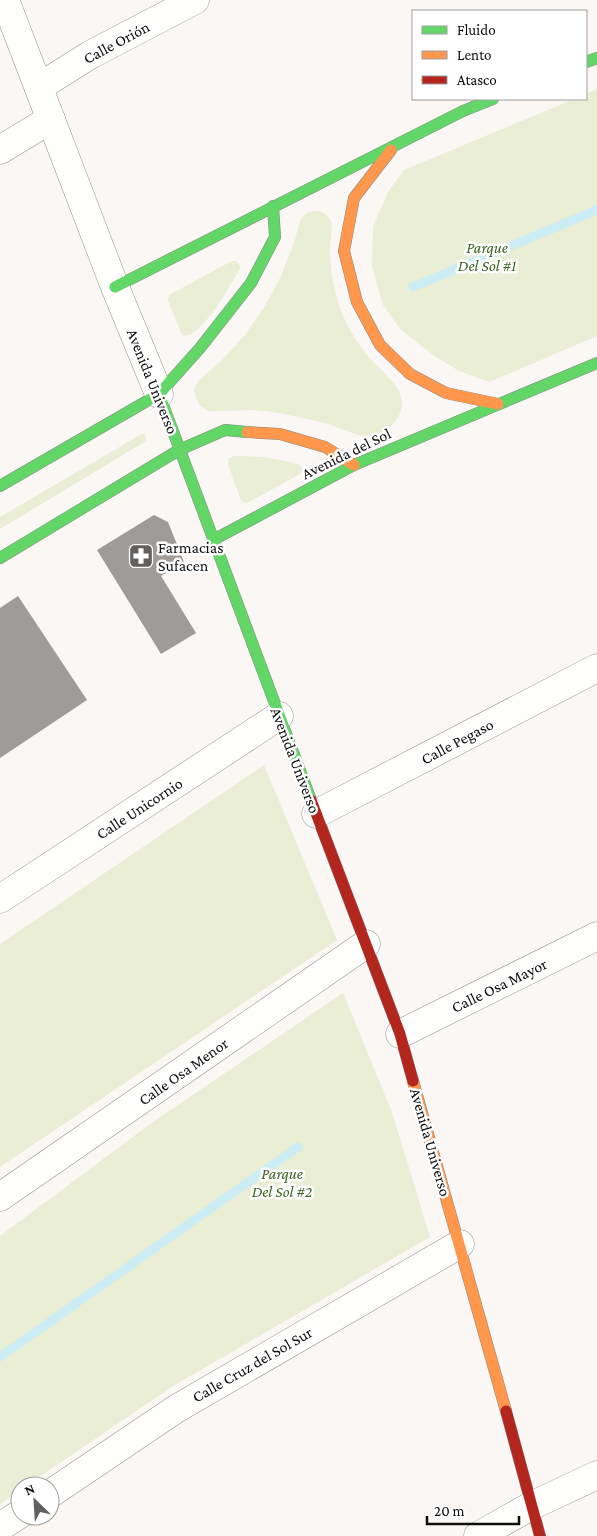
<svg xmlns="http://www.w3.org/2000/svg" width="597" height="1536" font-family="'Crimson Pro',serif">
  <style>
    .green { fill: #e9eed5 }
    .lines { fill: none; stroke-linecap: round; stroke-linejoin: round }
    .stream { stroke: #ccedf3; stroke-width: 9 }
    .building { fill: #9e9b99 }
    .street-casing { stroke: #949392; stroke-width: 29 }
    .fast-casing { stroke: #8b8a88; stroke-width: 12 }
    .slow-casing { stroke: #8b8a88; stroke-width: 12 }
    .jam-casing { stroke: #8b8a88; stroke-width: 12 }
    .street { stroke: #fefefd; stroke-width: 28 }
    .fast { stroke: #63d668; stroke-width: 11 }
    .slow { stroke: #ff974d; stroke-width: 11 }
    .jam { stroke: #b3261e; stroke-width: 11 }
    .labels { text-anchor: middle; stroke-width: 5; stroke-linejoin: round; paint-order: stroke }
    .street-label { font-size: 16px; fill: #0e0e0e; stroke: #fff }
    .park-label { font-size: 16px; font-style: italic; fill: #3d6322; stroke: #fff }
    .poi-label { font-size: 16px; fill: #0e0e0e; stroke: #fff; text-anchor: start }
  </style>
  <rect width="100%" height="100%" fill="#faf7f4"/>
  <!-- green -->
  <g class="green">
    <polygon points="597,89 597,336 489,382 459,371 433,355 401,330 383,305 372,266 373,227 388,192 404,170 574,99 586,99 586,94"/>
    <path d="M313,211c8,0 16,3 18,11 2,9 -1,19 -1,27 0,22 4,43 12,64 6,15 15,30 26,43 16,20 51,39 24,69 -7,9 -20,12 -31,11l-36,-13 -45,-10 -25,-3 -47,1 -9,-6 -5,-14 4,-10 23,-20 24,-26 20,-29 16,-30 13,-33 7,-25 8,-6z"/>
    <path d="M232,261h4l3,3 1,4c-7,13 -41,74 -58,67l-14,-35 1,-5z"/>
    <polygon points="143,434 145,435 146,441 0,529 0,517 140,435"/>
    <path d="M235,456c22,0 44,2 65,9l3,5 -3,4 -51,28 -4,1 -4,-3 -13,-36 1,-6z"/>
    <polygon points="264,765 337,940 0,1167 0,944"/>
    <polygon points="343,993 392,1112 430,1237 173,1386 26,1486 20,1486 20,1490 0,1504 0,1236 150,1124"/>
  </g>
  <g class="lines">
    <!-- stream -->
    <g class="stream">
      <polyline points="413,287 597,210"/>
      <polyline points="0,1357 298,1147"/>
    </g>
  </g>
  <!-- building -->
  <g class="building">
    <polygon points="154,515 168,522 184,562 161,576 196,633 161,654 97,550"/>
    <polygon points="18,596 87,700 0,758 0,608"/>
  </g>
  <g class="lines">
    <defs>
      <g id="street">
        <polyline points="5,0 115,287 159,394"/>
        <polyline points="39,87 90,55 195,0"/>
        <polyline points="0,150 51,119"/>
        <polyline points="316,814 597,668"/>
        <polyline points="0,899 279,716"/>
        <polyline points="400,1034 597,936"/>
        <polyline points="0,1197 366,944"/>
        <polyline points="50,1494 176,1409 460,1244"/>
        <polyline points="0,1527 20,1514"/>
        <polyline points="478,1536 531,1506 597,1475"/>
      </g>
      <g id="fast">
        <polyline points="586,62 597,58"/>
        <polyline points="115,287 463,111 493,99"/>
        <polyline points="159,394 311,800"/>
        <polyline points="0,486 159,394 200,348 251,283 275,237 273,206"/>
        <polyline points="213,540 354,465 597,363"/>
        <polyline points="0,558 179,450 225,430 247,432"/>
      </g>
      <g id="slow">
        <polyline points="391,150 354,198 344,251 357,302 380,345 410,374 446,393 498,404"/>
        <polyline points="247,432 280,434 325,447 354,465"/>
        <polyline points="413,1081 506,1411"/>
      </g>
      <g id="jam">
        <polyline points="311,800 400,1034 413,1081"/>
        <polyline points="506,1411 540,1536"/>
      </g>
    </defs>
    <!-- street casing -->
    <use href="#street" class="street-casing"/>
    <!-- fast casing -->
    <use href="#fast" class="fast-casing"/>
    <!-- slow casing -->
    <use href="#slow" class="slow-casing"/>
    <!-- jam casing -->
    <use href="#jam" class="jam-casing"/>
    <!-- street -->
    <use href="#street" class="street"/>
    <!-- fast -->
    <use href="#fast" class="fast"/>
    <!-- slow -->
    <use href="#slow" class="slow"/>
    <!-- jam -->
    <use href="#jam" class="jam"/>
  </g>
  <!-- icons -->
  <defs>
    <symbol id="pharmacy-square" viewBox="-11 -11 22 22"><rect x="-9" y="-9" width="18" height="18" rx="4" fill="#61605e" stroke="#fff"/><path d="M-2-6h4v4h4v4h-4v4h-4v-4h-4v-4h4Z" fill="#fff"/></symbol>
  </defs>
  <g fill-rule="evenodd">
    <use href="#pharmacy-square" x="127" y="542" width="28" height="28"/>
  </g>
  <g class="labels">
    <!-- street labels -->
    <g class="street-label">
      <text transform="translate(116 42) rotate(-28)" y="6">Calle Orión</text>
      <text transform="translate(153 381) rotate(68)" y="6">Avenida Universo</text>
      <text transform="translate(346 453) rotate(-26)" y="6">Avenida del Sol</text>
      <text transform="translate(457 741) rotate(-28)" y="6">Calle Pegaso</text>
      <text transform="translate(296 760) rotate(69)" y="6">Avenida Universo</text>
      <text transform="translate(139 808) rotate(-33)" y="6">Calle Unicornio</text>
      <text transform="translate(499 985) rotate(-26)" y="6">Calle Osa Mayor</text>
      <text transform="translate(183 1071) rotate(-35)" y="6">Calle Osa Menor</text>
      <text transform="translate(431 1142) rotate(74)" y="6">Avenida Universo</text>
      <text transform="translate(252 1364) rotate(-30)" y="6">Calle Cruz del Sol Sur</text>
    </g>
    <!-- park labels -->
    <g class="park-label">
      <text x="487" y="253">Parque<tspan x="487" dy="18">Del Sol #1</tspan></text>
      <text x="282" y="1179">Parque<tspan x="282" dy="18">Del Sol #2</tspan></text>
    </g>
    <!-- poi labels -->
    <g class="poi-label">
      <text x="158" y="553">Farmacias<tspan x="158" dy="18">Sufacen</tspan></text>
    </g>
  </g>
  <!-- legend -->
  <rect x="412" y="10" width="175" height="90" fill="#ffffff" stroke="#9f9f9f"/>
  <rect x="422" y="26" width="25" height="8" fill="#63d668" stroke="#9f9f9f"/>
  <text x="457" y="35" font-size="15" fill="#0e0e0e">Fluido</text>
  <rect x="422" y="51" width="25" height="8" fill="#ff974d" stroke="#9f9f9f"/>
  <text x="457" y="60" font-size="15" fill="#0e0e0e">Lento</text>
  <rect x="422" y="76" width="25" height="8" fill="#b3261e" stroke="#9f9f9f"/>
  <text x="457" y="85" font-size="15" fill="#0e0e0e">Atasco</text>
  <!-- north arrow -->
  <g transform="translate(35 1501) rotate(335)"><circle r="24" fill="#ffffff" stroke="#9f9f9f"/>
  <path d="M0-4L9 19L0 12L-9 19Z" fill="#61605e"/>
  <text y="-8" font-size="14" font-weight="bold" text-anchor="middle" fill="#0e0e0e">N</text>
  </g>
  <!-- scale -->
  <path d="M427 1516v8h92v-8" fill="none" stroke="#0e0e0e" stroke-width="2.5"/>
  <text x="434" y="1516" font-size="15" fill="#0e0e0e" stroke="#ffffff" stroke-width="4" paint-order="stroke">20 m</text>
</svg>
